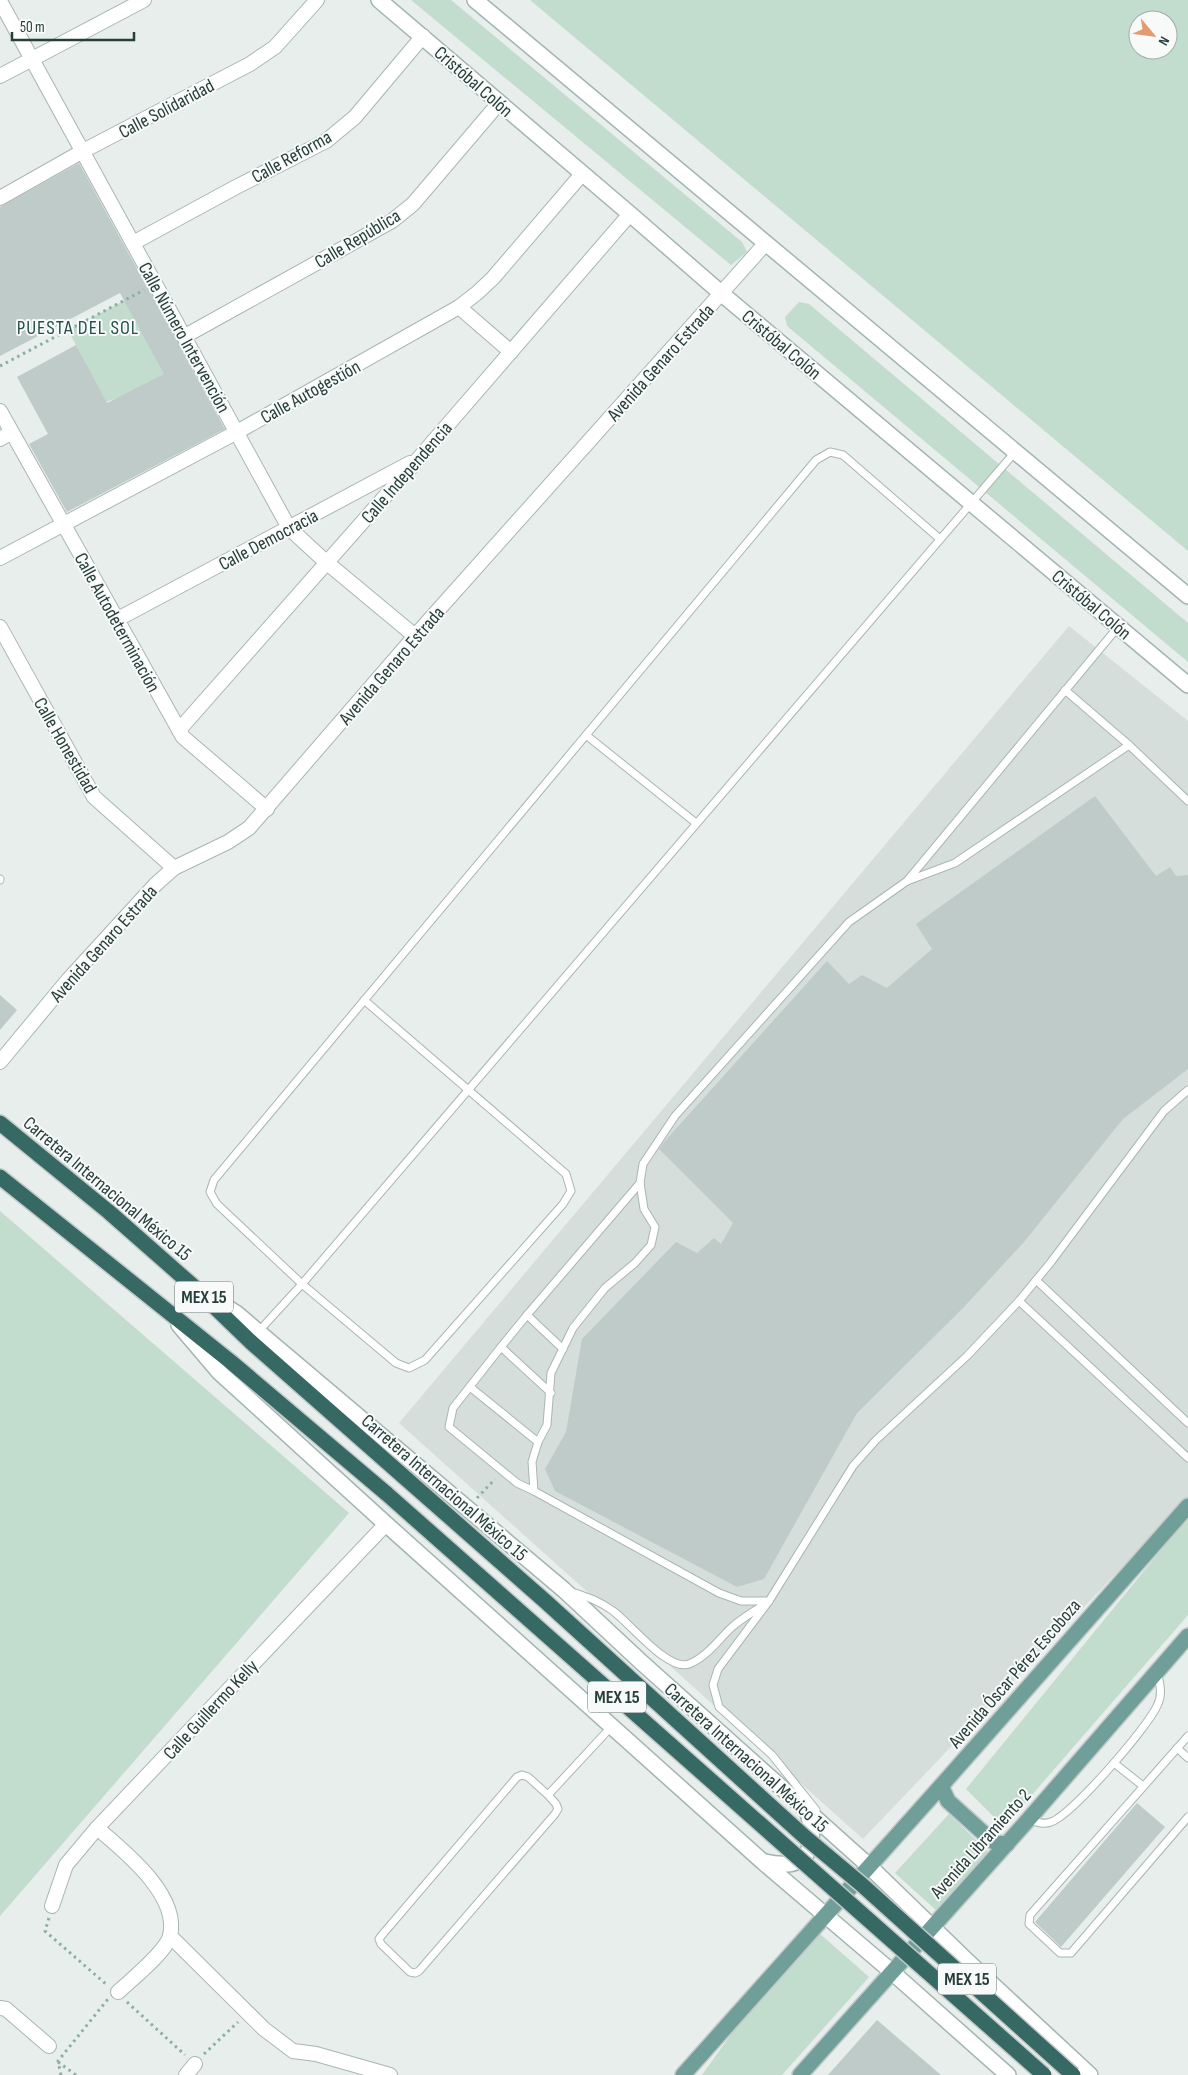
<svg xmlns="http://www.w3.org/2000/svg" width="1188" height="2075" font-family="'Sofia Sans Condensed',sans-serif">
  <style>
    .built { fill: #d5dedb }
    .green { fill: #c2dccd; fill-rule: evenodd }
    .building { fill: #bfcbc8 }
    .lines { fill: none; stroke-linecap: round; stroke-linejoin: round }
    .lane-casing { stroke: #aab6b3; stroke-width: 9 }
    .street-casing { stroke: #aab6b3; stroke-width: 16 }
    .secondary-casing { stroke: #a3b5b1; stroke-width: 18 }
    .primary-casing { stroke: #c3c9c8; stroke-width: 18 }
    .highway-casing { stroke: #c3c9c8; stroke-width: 18 }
    .path { stroke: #8baea7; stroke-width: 3; stroke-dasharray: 2.5 4; stroke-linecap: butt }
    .lane { stroke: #fff; stroke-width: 7 }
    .street { stroke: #fff; stroke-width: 14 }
    .secondary { stroke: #fff; stroke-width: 15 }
    .primary { stroke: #709e99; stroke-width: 15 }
    .highway { stroke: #366864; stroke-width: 15 }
    .highway-bridge-casing { stroke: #c3c9c8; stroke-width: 18; stroke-linecap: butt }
    .highway-bridge { stroke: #366864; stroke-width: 15 }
    .labels { text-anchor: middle; stroke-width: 4; stroke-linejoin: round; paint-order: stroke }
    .shield { fill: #f7faf9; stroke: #657674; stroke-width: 1 }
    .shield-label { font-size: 18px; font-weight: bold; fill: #273e3b }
    .street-label { font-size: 19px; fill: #273e3b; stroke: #f7faf9 }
    .neighbourhood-label { font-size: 20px; letter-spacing: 1px; fill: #254f4a; stroke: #f7faf9 }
  </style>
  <rect width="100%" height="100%" fill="#e7eeec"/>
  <!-- built -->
  <polygon class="built" points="1069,626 1188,721 1188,1498 863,1839 399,1423"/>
  <!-- green -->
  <g class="green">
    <polygon points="411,0 451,0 742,242 747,252 731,265"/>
    <path d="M530,0h658v551zM1138,20h30v30h-30z"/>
    <polygon points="156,284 196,357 123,396 106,402 68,330"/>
    <polygon points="799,302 809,304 1188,623 1188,662 787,326 785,317"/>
    <polygon points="0,1211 349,1513 0,1916"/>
    <polygon points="1188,1517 1188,1615 1004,1827 966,1789"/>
    <polygon points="949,1814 990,1854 937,1911 895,1873"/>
    <polygon points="819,1933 869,1977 782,2075 702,2075 750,2008"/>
  </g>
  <!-- building -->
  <g class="building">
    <polygon points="79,163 225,429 67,512 29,444 48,434 17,377 76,345 107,403 164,374 120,293 0,356 0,207"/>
    <polygon points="1095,796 1156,876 1170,867 1176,876 1188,875 1188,1069 1123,1119 1024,1242 963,1308 857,1413 764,1579 737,1587 555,1491 545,1469 566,1432 582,1339 676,1242 697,1253 714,1238 721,1244 733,1223 659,1149 664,1142 827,961 849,984 862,975 887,988 932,949 916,924"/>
    <polygon points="0,995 17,1010 0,1030"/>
    <polygon points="1137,1803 1165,1827 1061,1947 1035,1922"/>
    <polygon points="877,2020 941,2075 828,2075"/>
  </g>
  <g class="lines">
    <defs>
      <g id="lane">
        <polyline points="1065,690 1129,745 1188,801"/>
        <polyline points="586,735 696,823"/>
        <polyline points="0,879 0,880"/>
        <polyline points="907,881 955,863 1129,745"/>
        <path d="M364,1000l202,174 5,17 -8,13 -138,156 -16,8 -13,-5 -94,-79 -85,-80 -7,-12 4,-12c200,-240 401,-480 602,-720l14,-8 13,3 97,84"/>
        <polyline points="1036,1280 1188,1423"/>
        <polyline points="1019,1301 1188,1458"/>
        <polyline points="527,1315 501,1347 551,1393"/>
        <polyline points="258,1332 302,1284 1015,452"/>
        <polyline points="501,1347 453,1408 449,1427 517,1483 534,1491"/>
        <polyline points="563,1349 527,1315 640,1183"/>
        <polyline points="470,1387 538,1442"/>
        <path d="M572,1592c15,5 28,9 41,19 16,11 55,61 76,53 18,-7 29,-24 43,-37 9,-8 21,-15 31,-22"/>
        <polyline points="769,1601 741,1601 719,1593 534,1491 532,1462 538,1442 547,1425 551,1373 573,1328 605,1288 635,1263 651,1245 655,1227 644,1209 640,1183 643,1164 675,1116 849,922 907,881 1118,627"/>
        <polyline points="1188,1736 1030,1915 1029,1924 1060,1953 1071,1953 1188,1817"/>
        <polyline points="1177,1748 1188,1758"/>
        <polyline points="1114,1763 1143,1786"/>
        <polyline points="548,1795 528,1777 522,1775 517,1777 382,1935 379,1939 381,1944 410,1972 415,1973 419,1971 555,1814 558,1809 556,1804 548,1795 612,1726"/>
        <polyline points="816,1810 772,1755 719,1707 713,1685 718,1669 769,1601 853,1466 876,1440 967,1356 1019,1301 1051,1262 1164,1111 1188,1090"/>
        <path d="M1029,1820c8,2 14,5 22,2 21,-7 96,-94 106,-116 6,-11 3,-23 0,-34"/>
      </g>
      <g id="street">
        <polyline points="0,1 289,528 326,562 415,636"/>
        <polyline points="0,76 144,0"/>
        <polyline points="0,198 83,151 250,64 275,47 317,0"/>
        <polyline points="133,243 236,187 326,141 355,117 423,36"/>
        <polyline points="459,307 511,352"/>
        <polyline points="185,336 392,221 413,204 499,103"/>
        <polyline points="0,411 183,737 267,809"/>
        <polyline points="0,439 11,432"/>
        <polyline points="0,558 237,432 459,307 477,293 493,278 582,174"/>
        <polyline points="116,620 410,463"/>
        <polyline points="0,627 94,797 174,868"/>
        <polyline points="179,730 419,458 630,214"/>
        <polyline points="0,1062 68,980 156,884 174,868 228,842 249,828 415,636 765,244"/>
        <path d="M97,1828c27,23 83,67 73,108 -4,16 -39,44 -52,56"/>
        <polyline points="52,1906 66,1865 97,1828 386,1524"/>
        <polyline points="170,1936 264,2029 293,2051 316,2054 390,2075"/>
        <polyline points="0,2008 6,2009 49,2046"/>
        <polyline points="186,2075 195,2064"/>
      </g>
      <g id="secondary">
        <polyline points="379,0 630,214 722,294 1188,685"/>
        <polyline points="475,0 1188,596"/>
        <polyline points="206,1294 236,1313 564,1590 640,1661 869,1866 966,1960 1090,2075"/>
        <polyline points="179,1325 219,1372 386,1524 763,1862 892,1972 1008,2075"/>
        <path d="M765,1862c42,10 54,-14 42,-52"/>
      </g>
      <g id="primary">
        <polyline points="941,1786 948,1801 990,1839 996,1843 1007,1844"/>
        <polyline points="683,2075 941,1786 1188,1506"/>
        <polyline points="800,2075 1028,1820 1188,1636"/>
      </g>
      <g id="highway">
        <polyline points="0,1123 109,1212 193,1286 252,1343 403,1476"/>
        <polyline points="0,1177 231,1362 387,1494"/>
      </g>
    </defs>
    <!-- lane casing -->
    <use href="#lane" class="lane-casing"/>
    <!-- street casing -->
    <use href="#street" class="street-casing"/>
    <!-- secondary casing -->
    <use href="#secondary" class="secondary-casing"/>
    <!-- primary casing -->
    <use href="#primary" class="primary-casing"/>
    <!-- highway casing -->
    <use href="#highway" class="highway-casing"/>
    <!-- path -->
    <g class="path">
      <polyline points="0,366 144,290"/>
      <polyline points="477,1498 495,1479"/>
      <polyline points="49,1918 45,1931 107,1985"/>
      <polyline points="127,2002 185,2055"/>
      <polyline points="204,2054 238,2022"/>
      <polyline points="58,2062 76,2075"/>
      <polyline points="61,2075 58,2061 108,1999"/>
    </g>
    <!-- lane -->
    <use href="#lane" class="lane"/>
    <!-- street -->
    <use href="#street" class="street"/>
    <!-- secondary -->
    <use href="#secondary" class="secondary"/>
    <!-- primary -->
    <use href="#primary" class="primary"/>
    <!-- highway -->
    <use href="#highway" class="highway"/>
    <defs>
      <g id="highway-bridge">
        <polyline points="403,1476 545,1601 806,1838 861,1884 1073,2075"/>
        <polyline points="387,1494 1044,2075"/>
      </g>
    </defs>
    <!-- highway-bridge casing -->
    <use href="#highway-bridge" class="highway-bridge-casing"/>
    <!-- highway-bridge -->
    <use href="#highway-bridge" class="highway-bridge"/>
  </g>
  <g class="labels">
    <!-- shield labels -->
    <g class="shield">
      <rect x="175" y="1281.5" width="58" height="31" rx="4"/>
      <rect x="588" y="1681.5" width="58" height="31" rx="4"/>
      <rect x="938" y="1963.5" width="58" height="31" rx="4"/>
    </g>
    <g class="shield-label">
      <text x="204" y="1303">MEX 15</text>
      <text x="617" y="1703">MEX 15</text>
      <text x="967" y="1985">MEX 15</text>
    </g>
    <!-- street labels -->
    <g class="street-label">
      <text transform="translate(474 81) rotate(41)" y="7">Cristóbal Colón</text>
      <text transform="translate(166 108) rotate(-28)" y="7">Calle Solidaridad</text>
      <text transform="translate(291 156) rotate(-29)" y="7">Calle Reforma</text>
      <text transform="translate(357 238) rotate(-31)" y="7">Calle República</text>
      <text transform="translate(185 337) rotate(61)" y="7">Calle Número Intervención</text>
      <text transform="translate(782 344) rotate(40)" y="7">Cristóbal Colón</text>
      <text transform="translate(660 362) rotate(-48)" y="7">Avenida Genaro Estrada</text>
      <text transform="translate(310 391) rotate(-29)" y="7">Calle Autogestión</text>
      <text transform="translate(406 472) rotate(-49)" y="7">Calle Independencia</text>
      <text transform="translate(268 539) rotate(-28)" y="7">Calle Democracia</text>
      <text transform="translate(1092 604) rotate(40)" y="7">Cristóbal Colón</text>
      <text transform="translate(118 622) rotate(61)" y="7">Calle Autodeterminación</text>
      <text transform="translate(391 665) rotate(-49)" y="7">Avenida Genaro Estrada</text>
      <text transform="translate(66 745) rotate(60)" y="7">Calle Honestidad</text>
      <text transform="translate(103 943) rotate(-48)" y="7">Avenida Genaro Estrada</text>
      <text transform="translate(108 1188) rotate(40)" y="7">Carretera Internacional México 15</text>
      <text transform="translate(445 1487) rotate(41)" y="7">Carretera Internacional México 15</text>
      <text transform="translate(1014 1673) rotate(-49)" y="7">Avenida Óscar Pérez Escoboza</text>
      <text transform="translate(210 1709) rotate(-47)" y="7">Calle Guillermo Kelly</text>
      <text transform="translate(747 1757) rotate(42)" y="7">Carretera Internacional México 15</text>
      <text transform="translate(980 1843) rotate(-48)" y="7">Avenida Libramiento 2</text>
    </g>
    <!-- neighbourhood labels -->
    <g class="neighbourhood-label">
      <text x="78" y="334">PUESTA DEL SOL</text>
    </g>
  </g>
  <!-- north arrow -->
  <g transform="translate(1153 35) rotate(119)"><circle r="24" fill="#f7faf9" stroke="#a4afad"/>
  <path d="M0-4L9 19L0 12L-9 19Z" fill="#e49b6f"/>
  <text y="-8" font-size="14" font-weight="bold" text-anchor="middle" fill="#273e3b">N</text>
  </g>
  <!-- scale -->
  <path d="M12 32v8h122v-8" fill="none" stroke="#273e3b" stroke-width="2.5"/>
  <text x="20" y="32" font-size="15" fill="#273e3b" stroke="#f7faf9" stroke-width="4" paint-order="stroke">50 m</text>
</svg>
